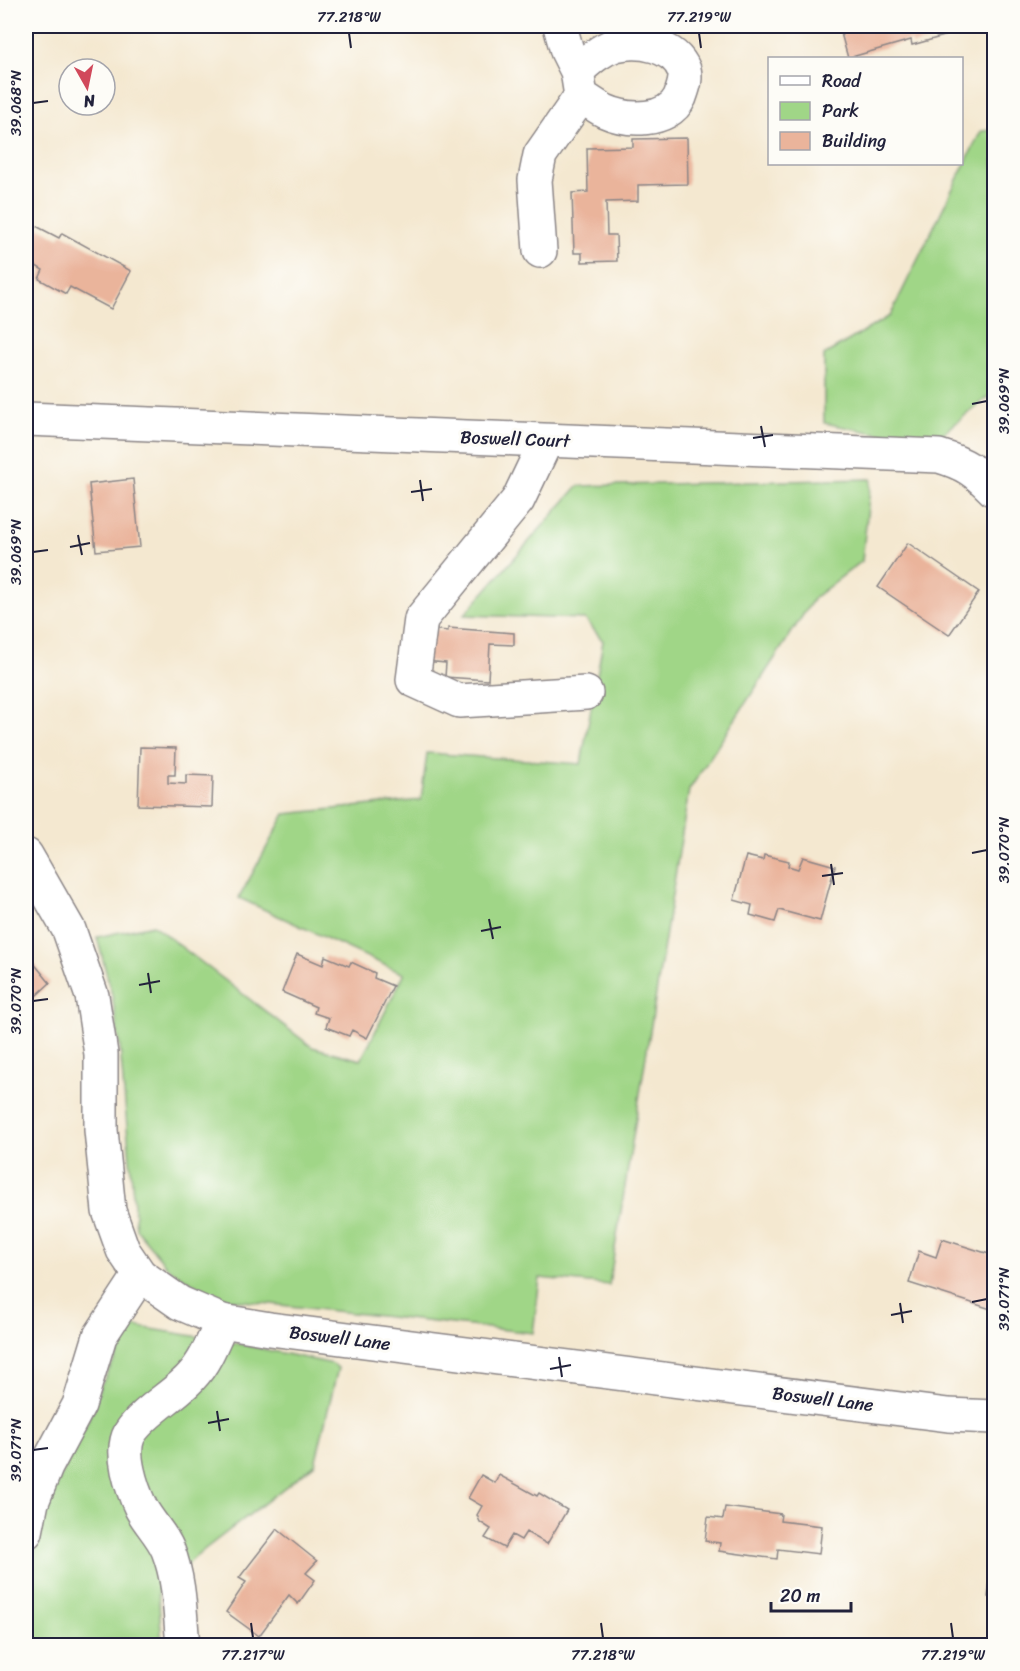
<svg xmlns="http://www.w3.org/2000/svg" width="1020" height="1671" font-family="Sriracha,sans-serif">
  <style>
    .green { fill: #a0d687; stroke: #617c61; stroke-width: 1.5 }
    .building { fill: #eab49b }
    .lines { fill: none; stroke-linecap: round; stroke-linejoin: round }
    .minor-casing { stroke: #8b8586; stroke-width: 36 }
    .minor { stroke: #fff; stroke-width: 33 }
    .ticks { fill: none; stroke: #22223b; stroke-width: 2 }
    .labels { text-anchor: middle; stroke-width: 6; stroke-linejoin: round; paint-order: stroke }
    .street-label { font-size: 18px; fill: #22223b; stroke: #fdfcf7 }
    .neatline { fill: none; stroke: #22223b; stroke-width: 2 }
    .ticks-label { font-size: 15px; text-anchor: middle; fill: #22223b }
  </style>
  <rect width="100%" height="100%" fill="#fdfcf7"/>
  <filter id="ink" filterUnits="userSpaceOnUse"><feTurbulence type="fractalNoise" baseFrequency=".0167" numOctaves="2"/><feDisplacementMap in="SourceGraphic" scale="12" xChannelSelector="R" yChannelSelector="G"/><feConvolveMatrix kernelMatrix="1 2 1 2 8 2 1 2 1" color-interpolation-filters="sRGB"/></filter>
  <filter id="wash" filterUnits="userSpaceOnUse"><feTurbulence type="fractalNoise" baseFrequency=".008" numOctaves="4" result="noise"/><feDisplacementMap in="SourceGraphic" scale="24" xChannelSelector="R" yChannelSelector="G"/><feGaussianBlur stdDeviation="1.35" result="paint"/><feColorMatrix in="noise" values="0 0 0 0 0 0 0 0 0 0 0 0 0 0 0 0 0 1.4 0 .05"/><feComposite in="paint" operator="in"/></filter>
  <g filter="url(#wash)">
    <rect width="100%" height="100%" fill="#f4e8d0"/>
    <!-- green -->
    <g class="green">
      <polygon points="994,130 994,392 930,444 824,423 824,355 890,316 981,131"/>
      <polygon points="871,479 862,561 814,598 689,790 609,1285 540,1278 533,1333 217,1298 169,1269 136,1229 120,1047 112,995 97,937 153,925 312,1047 361,1060 404,974 239,898 285,814 421,800 427,753 581,764 603,641 585,619 464,615 578,486"/>
      <polygon points="133,1326 230,1342 333,1364 338,1368 315,1464 205,1549 158,1589 162,1645 26,1646 26,1595 42,1516 90,1416 100,1387"/>
    </g>
    <g id="blocks">
      <!-- building -->
      <g class="building">
        <polygon points="839,26 945,26 948,35 912,45 911,40 848,58"/>
        <polygon points="687,138 688,184 638,185 638,201 606,202 607,235 616,235 617,261 582,262 582,253 574,253 572,193 588,192 587,148 633,147 633,139"/>
        <polygon points="36,226 59,238 62,233 131,271 111,309 70,287 66,294 39,279 43,270 26,260 26,245"/>
        <polygon points="133,479 140,547 96,551 89,484"/>
        <polygon points="908,543 979,592 949,635 878,587"/>
        <polygon points="448,628 514,633 514,645 490,644 488,680 445,677 446,663 424,661 427,629 448,631"/>
        <polygon points="140,747 176,748 175,775 168,775 168,783 186,784 186,775 213,776 212,807 138,805"/>
        <polygon points="764,855 789,861 788,866 798,869 803,857 835,866 820,921 779,910 775,922 750,915 752,905 734,900 746,856 763,860"/>
        <polygon points="297,954 323,965 325,956 349,966 351,962 375,973 374,978 393,986 367,1038 352,1030 349,1036 326,1027 329,1018 314,1013 316,1007 282,992"/>
        <polygon points="32,961 50,983 26,1005 26,966"/>
        <polygon points="26,1239 29,1253 26,1254"/>
        <polygon points="942,1239 989,1254 991,1248 994,1249 994,1310 909,1283 919,1251 936,1257"/>
        <polygon points="481,1475 495,1483 499,1475 537,1496 539,1493 567,1510 547,1544 526,1532 521,1540 512,1535 504,1548 485,1538 491,1529 480,1522 477,1515 482,1506 468,1498"/>
        <polygon points="725,1507 781,1514 780,1521 822,1526 819,1554 778,1549 777,1559 719,1551 720,1543 705,1541 708,1517 723,1519"/>
        <polygon points="277,1529 317,1561 306,1573 315,1580 298,1604 289,1595 259,1636 226,1612 246,1582 239,1578"/>
        <polygon points="993,1554 994,1554 994,1597 988,1597"/>
      </g>
    </g>
  </g>
  <g filter="url(#ink)">
    <use href="#blocks" fill-opacity="0" stroke="#8b8586" stroke-width="1.5"/>
    <g class="lines">
      <defs>
        <g id="minor">
          <path d="M560,26l7,25 10,20 4,25c8,5 16,11 24,15 22,10 63,12 75,-14 3,-9 7,-18 4,-27 -10,-25 -45,-31 -69,-25 -15,5 -26,15 -38,26"/>
          <polyline points="540,251 535,180 540,155 581,96"/>
          <path d="M26,419l913,37c27,8 36,15 55,34"/>
          <polyline points="546,441 518,500 421,619 413,680 459,701 586,693"/>
          <polyline points="26,855 69,930 92,996 101,1054 101,1130 109,1211 123,1250 140,1275 180,1303 222,1321 270,1329 948,1415 994,1417"/>
          <polyline points="26,1532 32,1502 46,1467 79,1405 100,1336 140,1275"/>
          <path d="M183,1646c-3,-32 -3,-65 -15,-96 -6,-15 -19,-27 -27,-42 -9,-19 -22,-56 -11,-75 13,-21 45,-38 61,-56 15,-16 22,-36 31,-56"/>
        </g>
      </defs>
      <!-- minor casing -->
      <use href="#minor" class="minor-casing"/>
      <!-- minor -->
      <use href="#minor" class="minor"/>
    </g>
  </g>
  <!-- ticks -->
  <path class="ticks" d="M349,33l2,15M699,33l2,15M33,103l15,-2M972,404l15,-3M761,426l4,21M753,438l20,-3M420,480l3,21M411,492l21,-3M78,535l4,20M70,547l20,-4M33,552l15,-2M972,853l15,-3M831,864l3,21M822,876l21,-3M489,919l4,20M481,931l20,-4M148,973l3,20M139,985l21,-4M33,1001l15,-2M972,1302l15,-3M900,1303l3,20M891,1315l21,-4M559,1357l3,20M550,1369l21,-4M217,1411l3,20M208,1423l21,-4M33,1450l15,-2M251,1623l2,15M601,1623l2,15M951,1623l2,15"/>
  <g class="labels">
    <!-- street labels -->
    <g class="street-label">
      <text transform="translate(515 439) rotate(2)" y="6">Boswell Court</text>
      <text transform="translate(340 1338) rotate(7)" y="6">Boswell Lane</text>
      <text transform="translate(823 1399) rotate(7)" y="6">Boswell Lane</text>
    </g>
  </g>
  <!-- margin -->
  <rect width="1020" height="1671" fill="none" stroke="#fdfcf7" stroke-width="66"/>
  <!-- legend -->
  <rect x="768" y="57" width="195" height="108" fill="#fdfcf7" stroke="#a5a5ac" stroke-width="1.5"/>
  <rect x="780" y="76" width="30" height="9" fill="#ffffff" stroke="#a5a5ac" stroke-width="1.5"/>
  <text x="822" y="87" font-size="18" fill="#22223b">Road</text>
  <rect x="780" y="102" width="30" height="18" fill="#a0d687" stroke="#a5a5ac" stroke-width="1.5"/>
  <text x="822" y="117" font-size="18" fill="#22223b">Park</text>
  <rect x="780" y="132" width="30" height="18" fill="#eab49b" stroke="#a5a5ac" stroke-width="1.5"/>
  <text x="822" y="147" font-size="18" fill="#22223b">Building</text>
  <!-- north arrow -->
  <g transform="translate(87 87) rotate(171)"><circle r="28" fill="#fdfcf7" stroke="#a5a5ac" stroke-width="1.5"/>
  <path d="M0-4.5L10 22L0 15L-10 22Z" fill="#d1495b"/>
  <text y="-9" font-size="16" font-weight="bold" text-anchor="middle" fill="#22223b">N</text>
  </g>
  <!-- scale -->
  <path d="M771 1602v9h80v-9" fill="none" stroke="#22223b" stroke-width="3"/>
  <text x="780" y="1602" font-size="18" fill="#22223b" stroke="#fdfcf7" stroke-width="4.5" paint-order="stroke">20 m</text>
  <rect x="33" y="33" width="954" height="1605" class="neatline"/>
  <g class="ticks-label">
    <text x="349" y="22">77.218°W</text>
    <text x="699" y="22">77.219°W</text>
    <text transform="translate(16 103) rotate(-90)" y="5">39.068°N</text>
    <text transform="translate(1004 401) rotate(-90)" y="5">39.069°N</text>
    <text transform="translate(16 552) rotate(-90)" y="5">39.069°N</text>
    <text transform="translate(1004 850) rotate(-90)" y="5">39.070°N</text>
    <text transform="translate(16 1001) rotate(-90)" y="5">39.070°N</text>
    <text transform="translate(1004 1299) rotate(-90)" y="5">39.071°N</text>
    <text transform="translate(16 1450) rotate(-90)" y="5">39.071°N</text>
    <text x="253" y="1660">77.217°W</text>
    <text x="603" y="1660">77.218°W</text>
    <text x="953" y="1660">77.219°W</text>
  </g>
</svg>
